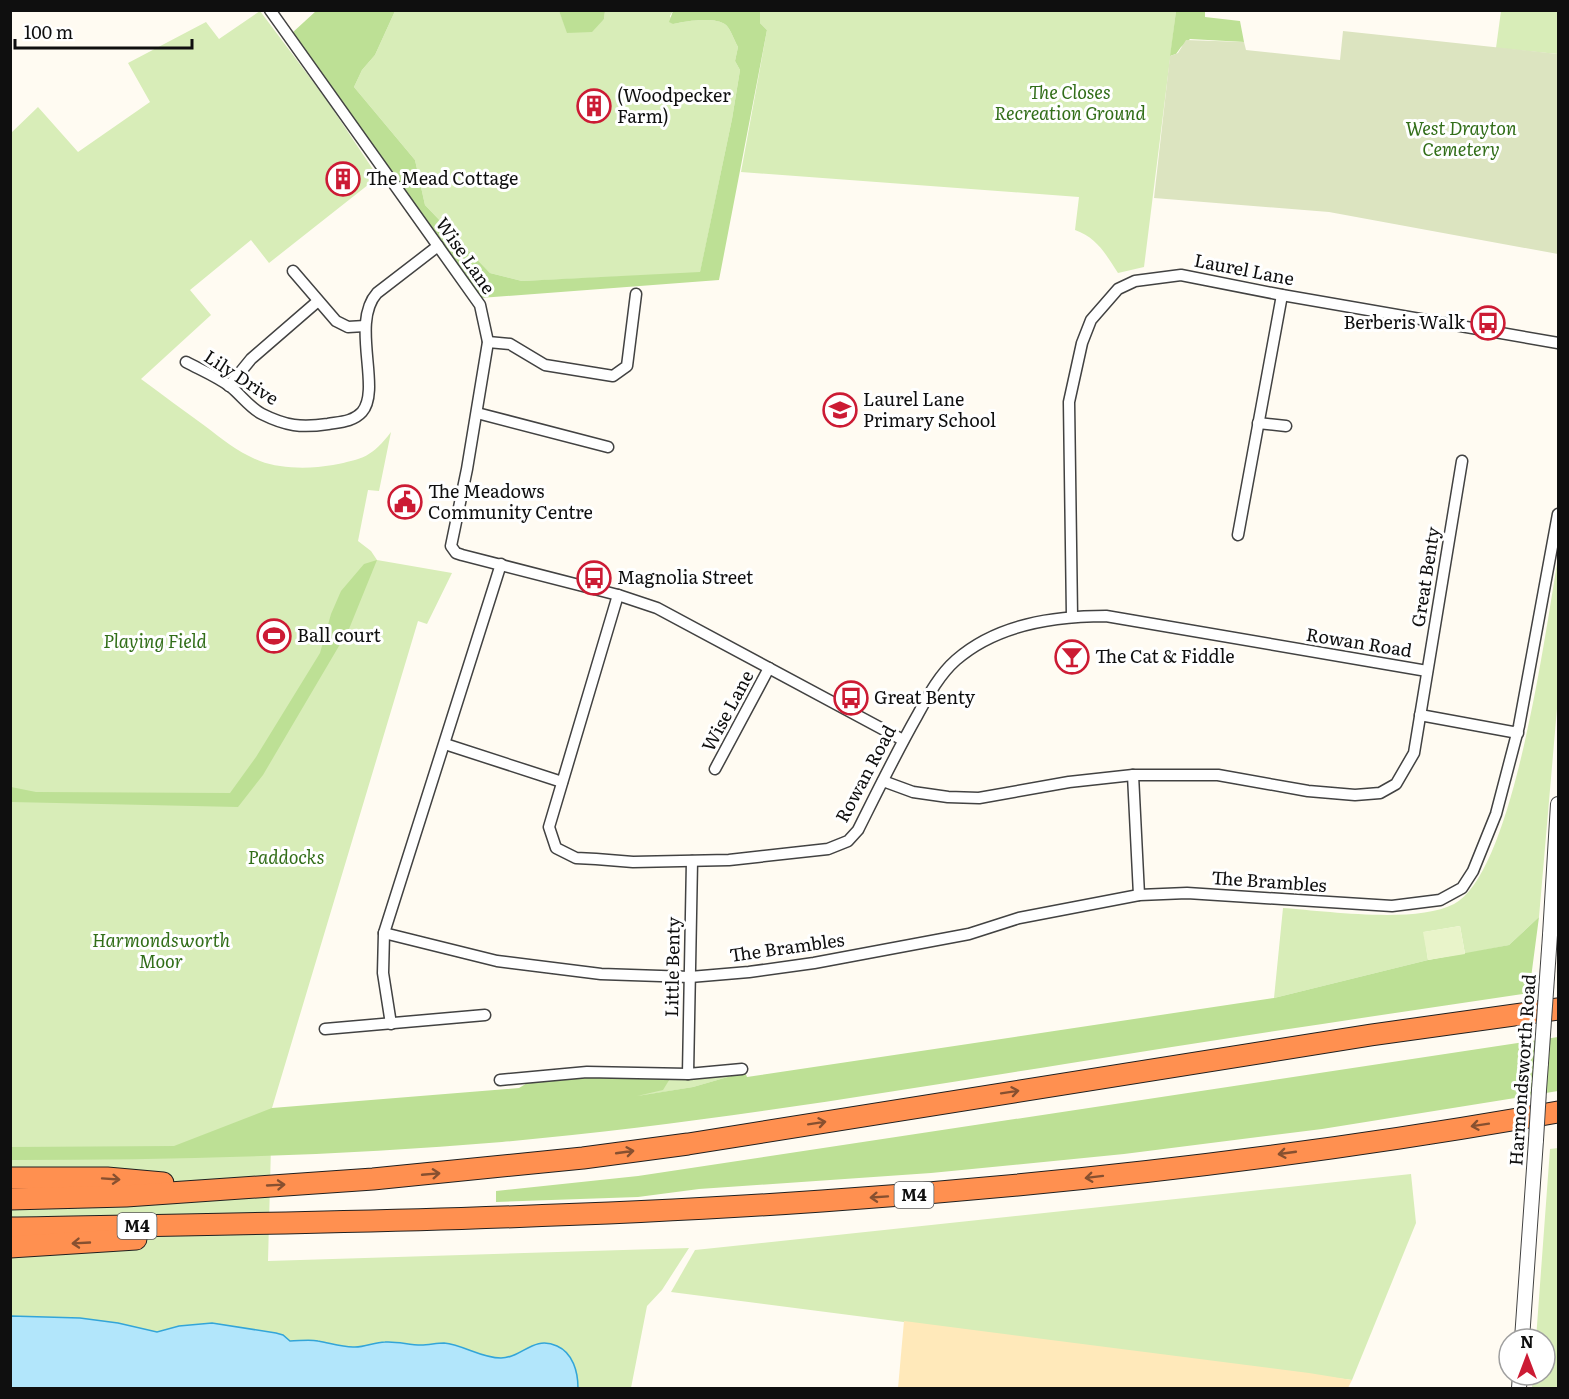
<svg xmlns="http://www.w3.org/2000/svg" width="1569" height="1399" font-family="Literata,serif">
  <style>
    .green { fill: #d8edb8 }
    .forest { fill: #bde095 }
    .sand { fill: #ffe9ba }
    .cemetery { fill: #dce4c0 }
    .pitch { fill: #e9f4ca }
    .water { fill: #b2e6fb; stroke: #33a5d8; stroke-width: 1.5 }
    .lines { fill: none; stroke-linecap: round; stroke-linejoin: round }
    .minor-casing { stroke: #424242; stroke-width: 13 }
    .tertiary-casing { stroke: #424242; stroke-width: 16 }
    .motorway-casing { stroke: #202020; stroke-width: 23 }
    .minor { stroke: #fff; stroke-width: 10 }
    .tertiary { stroke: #fff; stroke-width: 14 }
    .motorway { stroke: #ff9050; stroke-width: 21 }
    .tertiary-bridge-casing { stroke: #424242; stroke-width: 16; stroke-linecap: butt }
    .tertiary-bridge { stroke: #fff; stroke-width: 14 }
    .oneway { stroke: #875030 }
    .labels { text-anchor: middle; stroke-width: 6; stroke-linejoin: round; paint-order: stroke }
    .shield { fill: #fff; stroke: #575757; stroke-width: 1.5 }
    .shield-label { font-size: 16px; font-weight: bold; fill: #0f0f0f }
    .park-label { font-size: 18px; font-style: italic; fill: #326e19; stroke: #fff }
    .poi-label { font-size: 18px; fill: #0f0f0f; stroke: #fff; text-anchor: start }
    .street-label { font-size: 18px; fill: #0f0f0f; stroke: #fff }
  </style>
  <rect width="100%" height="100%" fill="#fffbf2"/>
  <!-- green -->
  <g class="green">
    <path d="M260,11l66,88 52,78 -109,86 -18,-23 -61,50 21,25 -70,64c22,16 43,32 64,47 17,13 34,27 55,35 21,8 50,8 73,4 30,-6 39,-8 58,-33l-12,59 -11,-1 -10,51 13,10 6,9 75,13 -25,51 -9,-3 -146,487 -4,153 421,-13 -27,42 -15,16 -16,82h-620v-1255l27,-26 40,45 72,-50 -22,-39 78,-41 13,17z"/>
    <path d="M395,11h164l9,22 36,-14 1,-8h68l-3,5 3,8c12,-3 43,-8 53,1 5,5 8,15 12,22l-3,14 5,9 -8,49 -32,154 -178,8 -32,-8 -65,-68 -10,-45 -61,-73 8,-17 13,-15z"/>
    <path d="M760,11h416l-32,256 -26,6c-13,-20 -21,-35 -43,-43l4,-33 -338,-25 26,-142 -7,-7z"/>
    <polygon points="1501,11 1558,11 1558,54 1496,48"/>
    <path d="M1558,558v139l-19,220 -30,28 -44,9 -5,-28 -36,6 4,28 -154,38 9,-90c43,3 133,16 171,-4 60,-31 92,-277 104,-346z"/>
    <polygon points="742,1073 693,1087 615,1100 671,1077"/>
    <polygon points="1558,1148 1558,1388 1532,1388 1533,1375 1545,1375 1545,1339 1536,1339 1550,1149"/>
    <polygon points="1411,1174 1416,1223 1352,1380 671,1292 695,1250"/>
  </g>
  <!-- forest -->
  <g class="forest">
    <path d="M316,11h79l-20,44 -13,15 -8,17 61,73 10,45 65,68 32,8 178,-9 32,-153 8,-49 -5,-9 3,-14c-4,-7 -7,-17 -12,-22 -10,-9 -41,-4 -53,-1l-4,-2 4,-11h87v12l7,7 -48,250 -239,18 -188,-265z"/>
    <polygon points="559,11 559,10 605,11 604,19 592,32 567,33"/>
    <polygon points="1176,11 1205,11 1205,17 1240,21 1244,42 1190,39 1181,47 1176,54 1170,56"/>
    <polygon points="377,560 349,629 263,775 238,807 11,802 11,787 36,792 230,793 256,757 320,653 331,614 341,591 364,564"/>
    <path d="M1539,917l-10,76c-155,23 -309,46 -464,71 -187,30 -374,61 -563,78 -163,14 -328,18 -491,18l-1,-13 164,-1 98,-38 247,-20 15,-9 52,-2h85l-8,13 -26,6 56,-9 52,-15 2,5 527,-79 154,-38 81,-15z"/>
    <polygon points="1558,1037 1558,1091 1322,1129 1124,1154 931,1173 699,1189 638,1197 496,1202 496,1191 638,1176"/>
  </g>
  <!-- sand -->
  <polygon class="sand" points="904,1321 1309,1373 1352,1380 1348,1388 898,1388"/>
  <!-- cemetery -->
  <polygon class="cemetery" points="1343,31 1558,54 1558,254 1329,212 1154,198 1170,56 1178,53 1186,40 1244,42 1246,50 1340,60"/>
  <!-- pitch -->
  <polygon class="pitch" points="1460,926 1465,954 1428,960 1423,932"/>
  <!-- water -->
  <path class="water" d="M11,1316l69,2 38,5 39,9 22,-6 33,-3 64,10 7,2 7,6c9,0 19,-2 28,0 12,2 23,6 35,6 11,1 21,-5 32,-5 12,-1 24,3 36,3 8,0 15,-2 23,-2 20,2 37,15 57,15 21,0 32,-23 56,-12 16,7 21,26 21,42h-567z"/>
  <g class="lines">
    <defs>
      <g id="minor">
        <polyline points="270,10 480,305 488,342 467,469 451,546 456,553 462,555 618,595 657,608 903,740"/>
        <polyline points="293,271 336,321 348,327 365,326"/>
        <polyline points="488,342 510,344 545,365 613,376 627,366 636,294"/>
        <path d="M186,362c15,8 32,15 45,25 10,8 19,21 31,27 24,12 39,14 66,10 11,-2 25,-2 34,-12 20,-23 -12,-89 15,-119l61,-47"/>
        <polyline points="229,386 251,359 318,301"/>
        <polyline points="477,413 608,447"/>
        <polyline points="1258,423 1286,426"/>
        <polyline points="1238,535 1282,295"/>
        <path d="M618,595l-69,232 7,21 20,10 20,1 37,3 96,-2 99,-11 20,-8 10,-11c19,-38 38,-77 59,-114 11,-20 22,-41 39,-56 41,-36 98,-44 150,-44l321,55"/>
        <polyline points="1072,616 1069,402 1082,343 1091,320 1118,289 1135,281 1181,275 1282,295 1558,343"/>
        <polyline points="1420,715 1518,733"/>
        <polyline points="445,744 562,782"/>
        <polyline points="715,769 769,668"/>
        <polyline points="1133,775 1139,895"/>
        <polyline points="883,781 913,792 948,797 979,798 1069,782 1133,775 1218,775 1308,791 1355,795 1380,793 1396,784 1414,753 1462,461"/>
        <polyline points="692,861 688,1074 742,1069"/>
        <polyline points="384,933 497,961 601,974 690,977 749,972 814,963 969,934 1019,918 1139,895 1187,893 1392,906 1440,900 1462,888 1473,871 1496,814 1519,726 1558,514"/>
        <polyline points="391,1024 383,973 384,933 501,564"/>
        <polyline points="325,1029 485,1015"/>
        <polyline points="500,1080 587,1072 688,1074"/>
      </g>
      <g id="tertiary">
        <polyline points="1550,935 1558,804"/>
        <polyline points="1539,1090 1541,1063"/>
        <polyline points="1522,1339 1536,1140"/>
        <polyline points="1519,1388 1520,1375"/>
      </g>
      <g id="motorway">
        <polyline points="10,1178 107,1178 163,1183"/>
        <polyline points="10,1199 126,1196 373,1179 583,1158 688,1144 1371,1035 1558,1009"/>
        <path d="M10,1228c271,-5 542,-8 812,-27 247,-17 493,-46 736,-89"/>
        <polyline points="10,1247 136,1239"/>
      </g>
    </defs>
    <!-- minor casing -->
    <use href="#minor" class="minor-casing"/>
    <!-- tertiary casing -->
    <use href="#tertiary" class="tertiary-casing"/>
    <!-- motorway casing -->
    <use href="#motorway" class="motorway-casing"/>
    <!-- minor -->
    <use href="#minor" class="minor"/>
    <!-- tertiary -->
    <use href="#tertiary" class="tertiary"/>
    <!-- motorway -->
    <use href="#motorway" class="motorway"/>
    <defs>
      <g id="tertiary-bridge">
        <polyline points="1541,1063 1550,935"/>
        <polyline points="1536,1140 1539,1090"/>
      </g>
    </defs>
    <!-- tertiary-bridge casing -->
    <use href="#tertiary-bridge" class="tertiary-bridge-casing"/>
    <!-- tertiary-bridge -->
    <use href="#tertiary-bridge" class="tertiary-bridge"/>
  </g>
  <!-- one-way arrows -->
  <defs><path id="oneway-shaft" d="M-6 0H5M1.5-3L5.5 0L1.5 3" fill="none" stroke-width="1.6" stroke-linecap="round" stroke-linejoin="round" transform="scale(1.5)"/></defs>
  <g class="oneway">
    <use href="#oneway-shaft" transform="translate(1010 1092) rotate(-9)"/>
    <use href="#oneway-shaft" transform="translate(817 1123) rotate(-9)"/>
    <use href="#oneway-shaft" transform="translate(1480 1125) rotate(171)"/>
    <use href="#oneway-shaft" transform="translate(625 1152) rotate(-8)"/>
    <use href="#oneway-shaft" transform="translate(1287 1153) rotate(172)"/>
    <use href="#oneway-shaft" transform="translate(431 1174) rotate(-5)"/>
    <use href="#oneway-shaft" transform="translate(1094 1177) rotate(173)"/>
    <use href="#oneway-shaft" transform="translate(111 1179) rotate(4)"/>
    <use href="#oneway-shaft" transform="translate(276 1185) rotate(-3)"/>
    <use href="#oneway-shaft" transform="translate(879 1197) rotate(176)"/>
    <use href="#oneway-shaft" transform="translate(81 1243) rotate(177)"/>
  </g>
  <!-- icons -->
  <defs>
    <symbol id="building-ring" viewBox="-11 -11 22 22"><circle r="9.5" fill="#fff" stroke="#cc1b34" stroke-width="1.5"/><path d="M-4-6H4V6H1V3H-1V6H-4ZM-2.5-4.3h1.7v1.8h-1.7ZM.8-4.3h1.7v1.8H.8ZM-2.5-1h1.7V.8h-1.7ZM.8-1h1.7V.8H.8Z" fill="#cc1b34"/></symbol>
    <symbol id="bus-ring" viewBox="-11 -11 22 22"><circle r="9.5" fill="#fff" stroke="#cc1b34" stroke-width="1.5"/><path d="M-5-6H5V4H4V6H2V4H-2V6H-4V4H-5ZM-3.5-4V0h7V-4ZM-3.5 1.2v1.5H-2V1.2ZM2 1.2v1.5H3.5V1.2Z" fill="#cc1b34"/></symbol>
    <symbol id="school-ring" viewBox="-11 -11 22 22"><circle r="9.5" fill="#fff" stroke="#cc1b34" stroke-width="1.5"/><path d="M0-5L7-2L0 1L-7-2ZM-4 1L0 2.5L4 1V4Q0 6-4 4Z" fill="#cc1b34"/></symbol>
    <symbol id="civic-ring" viewBox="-11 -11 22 22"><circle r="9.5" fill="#fff" stroke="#cc1b34" stroke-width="1.5"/><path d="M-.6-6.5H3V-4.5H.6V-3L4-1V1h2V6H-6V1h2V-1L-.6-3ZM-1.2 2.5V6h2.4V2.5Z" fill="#cc1b34"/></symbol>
    <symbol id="stadium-ring" viewBox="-11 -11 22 22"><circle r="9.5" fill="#fff" stroke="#cc1b34" stroke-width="1.5"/><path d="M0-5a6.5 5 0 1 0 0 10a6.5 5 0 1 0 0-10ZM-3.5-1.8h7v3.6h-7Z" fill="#cc1b34"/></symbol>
    <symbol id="bar-ring" viewBox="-11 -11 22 22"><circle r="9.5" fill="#fff" stroke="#cc1b34" stroke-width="1.5"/><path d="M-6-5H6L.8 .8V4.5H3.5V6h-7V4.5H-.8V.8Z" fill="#cc1b34"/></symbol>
  </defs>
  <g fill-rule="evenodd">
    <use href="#building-ring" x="575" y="87" width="38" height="38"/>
    <use href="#building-ring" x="324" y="160" width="38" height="38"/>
    <use href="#bus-ring" x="1469" y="304" width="38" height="38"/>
    <use href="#school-ring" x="821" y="391" width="38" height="38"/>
    <use href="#civic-ring" x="386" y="483" width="38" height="38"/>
    <use href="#bus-ring" x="575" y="559" width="38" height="38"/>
    <use href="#stadium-ring" x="255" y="617" width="38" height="38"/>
    <use href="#bar-ring" x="1053" y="638" width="38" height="38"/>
    <use href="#bus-ring" x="832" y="679" width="38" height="38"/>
  </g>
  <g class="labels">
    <!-- shield labels -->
    <g class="shield">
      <rect x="894.5" y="1182" width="39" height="26" rx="4.5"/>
      <rect x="117.5" y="1213" width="39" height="26" rx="4.5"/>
    </g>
    <g class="shield-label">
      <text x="914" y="1201">M4</text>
      <text x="137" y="1232">M4</text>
    </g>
    <!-- park labels -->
    <g class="park-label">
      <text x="1070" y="99">The Closes<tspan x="1070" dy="21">Recreation Ground</tspan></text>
      <text x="1461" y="135">West Drayton<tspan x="1461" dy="21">Cemetery</tspan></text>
      <text x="155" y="648">Playing Field</text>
      <text x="286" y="864">Paddocks</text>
      <text x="161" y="947">Harmondsworth<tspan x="161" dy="21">Moor</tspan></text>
    </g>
    <!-- poi labels -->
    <g class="poi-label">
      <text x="617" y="102">(Woodpecker<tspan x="617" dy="21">Farm)</tspan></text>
      <text x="366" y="185">The Mead Cottage</text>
      <text x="1465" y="329" text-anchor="end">Berberis Walk</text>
      <text x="863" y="406">Laurel Lane<tspan x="863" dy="21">Primary School</tspan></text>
      <text x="428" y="498">The Meadows<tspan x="428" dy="21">Community Centre</tspan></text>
      <text x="617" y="584">Magnolia Street</text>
      <text x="297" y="642">Ball court</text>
      <text x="1095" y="663">The Cat &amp; Fiddle</text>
      <text x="874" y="704">Great Benty</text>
    </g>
    <!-- street labels -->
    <g class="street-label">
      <text transform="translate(465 256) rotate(55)" y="6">Wise Lane</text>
      <text transform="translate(1244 270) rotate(11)" y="6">Laurel Lane</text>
      <text transform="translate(241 378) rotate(33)" y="6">Lily Drive</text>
      <text transform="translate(1426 577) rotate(-81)" y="6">Great Benty</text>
      <text transform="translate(1359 643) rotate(9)" y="6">Rowan Road</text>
      <text transform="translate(728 711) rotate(-62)" y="6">Wise Lane</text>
      <text transform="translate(866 774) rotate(-62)" y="6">Rowan Road</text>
      <text transform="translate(1269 882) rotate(4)" y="6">The Brambles</text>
      <text transform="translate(787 948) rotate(-8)" y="6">The Brambles</text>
      <text transform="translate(673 967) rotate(-89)" y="6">Little Benty</text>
      <text transform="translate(1523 1070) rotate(-86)" y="6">Harmondsworth Road</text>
    </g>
  </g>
  <!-- border -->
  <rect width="1569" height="1399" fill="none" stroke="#0f0f0f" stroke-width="24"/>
  <!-- north arrow -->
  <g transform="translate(1527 1357)"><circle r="28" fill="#ffffff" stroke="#9f9f9f" stroke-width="1.5"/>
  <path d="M0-4.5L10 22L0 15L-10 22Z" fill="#cc1b34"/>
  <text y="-9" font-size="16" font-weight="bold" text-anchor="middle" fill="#0f0f0f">N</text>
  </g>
  <!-- scale -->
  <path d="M15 39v9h177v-9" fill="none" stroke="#0f0f0f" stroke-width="3"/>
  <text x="24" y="39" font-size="18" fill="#0f0f0f" stroke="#ffffff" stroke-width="4.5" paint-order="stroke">100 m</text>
</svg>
